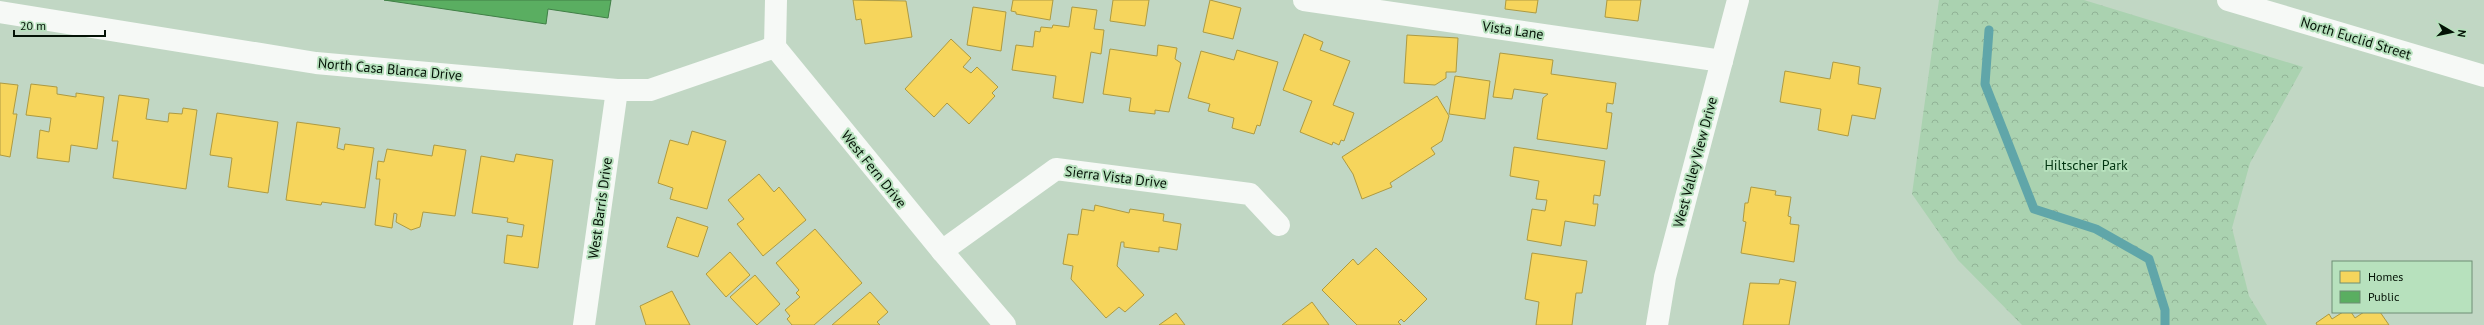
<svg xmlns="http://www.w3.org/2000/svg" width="2484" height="325" font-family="'PT Sans',sans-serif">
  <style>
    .park { fill: url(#park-crowns) }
    .homes { fill: #f6d55c; stroke: #ad9a42 }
    .public { fill: #5aae61; stroke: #407f46 }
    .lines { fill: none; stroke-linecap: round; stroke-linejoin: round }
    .stream { stroke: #60a6a9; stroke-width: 9 }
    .minor { stroke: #f6f9f6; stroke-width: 22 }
    .major { stroke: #f6f9f6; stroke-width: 22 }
    .labels { text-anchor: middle; stroke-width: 4; stroke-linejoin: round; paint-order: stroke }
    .street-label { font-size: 14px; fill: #041206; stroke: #b7e1bd }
    .park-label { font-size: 14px; fill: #003410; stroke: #b7e1bd }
  </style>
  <defs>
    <pattern id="park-crowns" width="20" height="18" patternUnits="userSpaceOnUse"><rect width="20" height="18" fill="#aad2b0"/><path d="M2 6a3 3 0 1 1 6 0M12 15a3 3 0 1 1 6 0" fill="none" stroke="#91b396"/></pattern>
  </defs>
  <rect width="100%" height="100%" fill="#c1d7c4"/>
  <!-- park -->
  <polygon class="park" points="1939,0 2084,0 2303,67 2250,163 2232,228 2249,296 2267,325 2022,325 1958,260 1912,194"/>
  <!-- homes -->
  <g class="homes">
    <polygon points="853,0 906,1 912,37 865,44 861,19 856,20"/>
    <polygon points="1013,0 1053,0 1050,20 1016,14 1016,12 1011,11"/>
    <polygon points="1113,0 1149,0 1145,26 1110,21"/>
    <polygon points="1210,0 1241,8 1233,39 1203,32"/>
    <polygon points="1506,0 1538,0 1536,13 1505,9"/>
    <polygon points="1607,0 1641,0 1638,21 1605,17"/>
    <polygon points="973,7 1006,12 1001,51 967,45"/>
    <polygon points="1072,7 1097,10 1094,29 1104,30 1101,54 1091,52 1083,103 1053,98 1056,76 1012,70 1016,45 1033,47 1035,31 1040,32 1041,27 1052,28 1053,25 1069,27"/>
    <polygon points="1304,34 1323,42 1320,50 1350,61 1333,105 1354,113 1344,141 1341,140 1339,145 1333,142 1332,145 1300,132 1312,101 1283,90"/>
    <polygon points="1407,35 1458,38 1456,72 1446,72 1446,78 1435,85 1404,83"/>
    <polygon points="951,39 971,58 963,67 971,73 977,67 998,87 992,93 995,96 969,124 947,103 934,117 905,89"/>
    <polygon points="1158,45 1177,48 1175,59 1181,63 1169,112 1155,110 1155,114 1129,111 1131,98 1103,94 1110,49 1157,56"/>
    <polygon points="1237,50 1278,62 1260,126 1257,125 1254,134 1232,128 1234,118 1208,111 1210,104 1188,98 1201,51 1234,60"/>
    <polygon points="1500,53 1553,60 1551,74 1616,83 1613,104 1607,103 1606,112 1612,113 1607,149 1537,139 1543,98 1548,94 1514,89 1512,99 1493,97"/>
    <polygon points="1833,62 1860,67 1858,84 1881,88 1875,119 1852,115 1848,136 1818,130 1821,109 1780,102 1785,71 1830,79"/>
    <polygon points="1455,76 1490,81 1485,119 1449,114"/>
    <polygon points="0,83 18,85 13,114 17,114 10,157 0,155"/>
    <polygon points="31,84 57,87 57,94 76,97 76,93 104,97 97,149 71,145 69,162 37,158 40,130 49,132 51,118 26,115"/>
    <polygon points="119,95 149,99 146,119 168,122 169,113 182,114 183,108 197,110 186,189 113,178 118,141 112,141"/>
    <polygon points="1437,96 1449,116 1442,141 1431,148 1435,154 1390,183 1392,187 1362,199 1353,174 1342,157"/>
    <polygon points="217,113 278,122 268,193 228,187 232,158 210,155"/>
    <polygon points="297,122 340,128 337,148 344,150 345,144 374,148 365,208 322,202 321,205 286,200"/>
    <polygon points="692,131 726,141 707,209 670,199 673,188 658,183 670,140 688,145"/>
    <polygon points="434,145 466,150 455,216 423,212 420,227 411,230 396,222 397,214 394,213 392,228 375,225 380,179 376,179 378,161 384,162 387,149 432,156"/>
    <polygon points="1514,147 1605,161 1600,196 1594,195 1593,204 1598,204 1595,226 1565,221 1561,246 1527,240 1532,209 1545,211 1547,200 1536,199 1539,181 1510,176"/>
    <polygon points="516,154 553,160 538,268 504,263 507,235 522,237 524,225 507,222 508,218 472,213 481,156 514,162"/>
    <polygon points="759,174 774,192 779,187 806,220 763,256 737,224 744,219 728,200"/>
    <polygon points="1751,187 1776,191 1775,195 1791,197 1788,216 1791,217 1790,224 1799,225 1794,262 1741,253 1746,222 1743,221 1745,203 1748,203"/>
    <polygon points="1095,205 1129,213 1130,209 1164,214 1163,221 1181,224 1177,250 1159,247 1159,252 1124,247 1124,242 1121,242 1117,266 1144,295 1125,312 1119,307 1106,318 1071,279 1073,266 1063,264 1068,234 1078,235 1082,209 1094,211"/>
    <polygon points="677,217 708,227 698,257 667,247"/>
    <polygon points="815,229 862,283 814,325 792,325 787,319 790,316 785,310 800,297 796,293 799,290 776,263"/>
    <polygon points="1376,248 1427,299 1404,322 1401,319 1398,322 1401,325 1357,325 1322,290 1353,259 1358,265"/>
    <polygon points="730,252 750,275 726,297 706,274"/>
    <polygon points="1532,253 1587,261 1582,293 1576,293 1572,325 1536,325 1539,302 1525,299"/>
    <polygon points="755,275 780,304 757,325 730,297"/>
    <polygon points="1780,279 1796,282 1789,325 1743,325 1750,283 1779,284"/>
    <polygon points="672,291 690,325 646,325 640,306"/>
    <polygon points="870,292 888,312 877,322 880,325 832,325"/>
    <polygon points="1312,302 1329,325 1282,325"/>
    <polygon points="2343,312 2351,312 2355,318 2364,312 2380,312 2389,325 2317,325 2316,323 2329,314 2332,319"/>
    <polygon points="1176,313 1185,325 1159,325"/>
  </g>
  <!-- public -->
  <polygon class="public" points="384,0 611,0 608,18 548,9 546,24"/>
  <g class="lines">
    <!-- stream -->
    <polyline class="stream" points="1989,30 1985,84 2034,209 2096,229 2149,259 2165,310 2165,325"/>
    <!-- minor -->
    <g class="minor">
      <polyline points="776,0 775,47 942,251 1005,325"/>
      <polyline points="1304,0 1722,61"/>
      <polyline points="0,12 316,63 617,90 650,90 775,47"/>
      <polyline points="942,251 1056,169 1250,194 1279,225"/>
      <polyline points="584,325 617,90"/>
      <polyline points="1657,325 1665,277 1738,0"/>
    </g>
    <!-- major -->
    <polyline class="major" points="2228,0 2484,76"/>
  </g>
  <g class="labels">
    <!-- street labels -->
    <g class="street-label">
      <text transform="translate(1513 30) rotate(8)" y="5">Vista Lane</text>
      <text transform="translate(2356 38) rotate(17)" y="5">North Euclid Street</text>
      <text transform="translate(390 69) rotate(5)" y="5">North Casa Blanca Drive</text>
      <text transform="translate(1695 162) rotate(-75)" y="5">West Valley View Drive</text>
      <text transform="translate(874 169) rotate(51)" y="5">West Fern Drive</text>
      <text transform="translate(1116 177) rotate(7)" y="5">Sierra Vista Drive</text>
      <text transform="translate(600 208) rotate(-82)" y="5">West Barris Drive</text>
    </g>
    <!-- park labels -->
    <g class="park-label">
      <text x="2086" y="170">Hiltscher Park</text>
    </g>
  </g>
  <!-- legend -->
  <rect x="2332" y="261" width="140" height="52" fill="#b7e1bd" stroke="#6f8e74"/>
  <rect x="2340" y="271" width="20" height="12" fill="#f6d55c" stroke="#6f8e74"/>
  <text x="2368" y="281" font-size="12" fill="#041206">Homes</text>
  <rect x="2340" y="291" width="20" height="12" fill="#5aae61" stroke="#6f8e74"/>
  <text x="2368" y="301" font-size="12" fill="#041206">Public</text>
  <!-- north arrow -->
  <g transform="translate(2452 32) rotate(99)" stroke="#b7e1bd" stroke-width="3" paint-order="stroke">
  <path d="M0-3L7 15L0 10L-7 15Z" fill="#041206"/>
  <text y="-6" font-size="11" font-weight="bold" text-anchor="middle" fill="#041206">N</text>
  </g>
  <!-- scale -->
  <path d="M14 30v6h91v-6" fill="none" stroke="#041206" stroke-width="2"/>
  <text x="20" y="30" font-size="12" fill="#041206" stroke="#b7e1bd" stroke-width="3" paint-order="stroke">20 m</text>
</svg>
